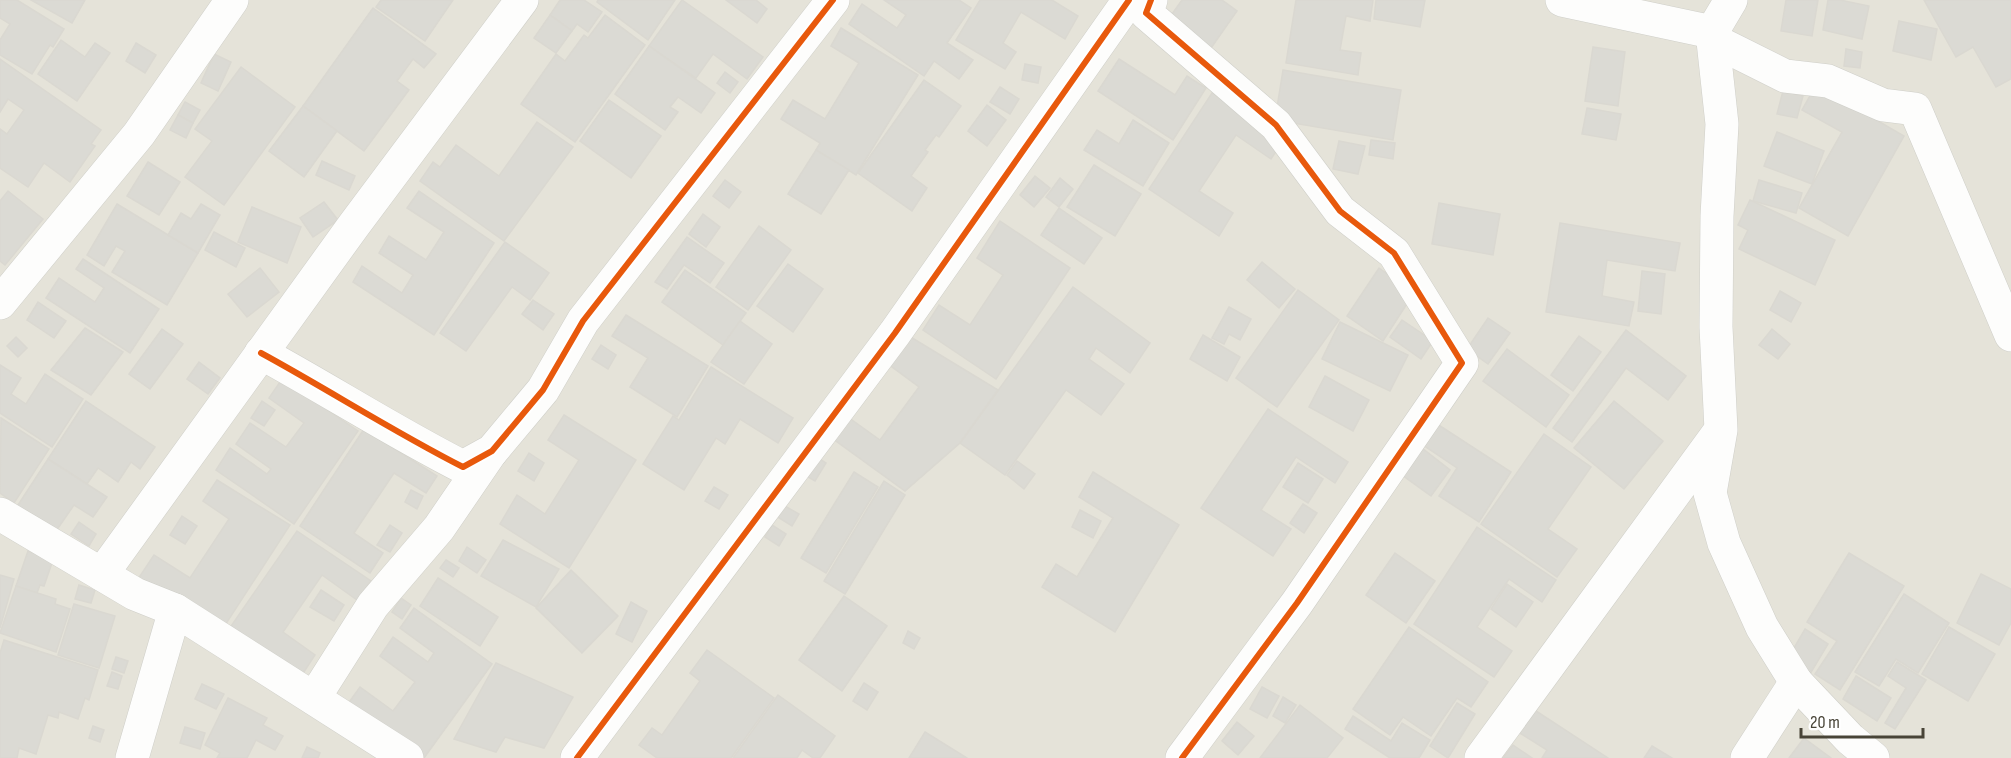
<svg xmlns="http://www.w3.org/2000/svg" width="2011" height="758" font-family="'Sofia Sans Condensed',sans-serif">
  <style>
    .residential { fill: #e5e3d9 }
    .building { fill: #dbdad4; stroke: #dad8d1; stroke-width: 1.5 }
    .lines { fill: none; stroke-linecap: round; stroke-linejoin: round }
    .minor-casing { stroke: #cfcfc9; stroke-width: 34 }
    .minor { stroke: #fdfdfc; stroke-width: 33 }
    .cycleway-casing { stroke: #fff; stroke-width: 10 }
    .cycleway { stroke: #e8590c; stroke-width: 6 }
  </style>
  <rect width="100%" height="100%" fill="#f1f1ec"/>
  <!-- residential -->
  <rect class="residential" x="0" y="0" width="2011" height="758"/>
  <!-- building -->
  <g class="building">
    <polygon points="0,0 17,0 64,29 53,47 50,45 32,74 0,55 0,40 10,24 0,18"/>
    <polygon points="31,0 85,0 72,23"/>
    <polygon points="381,0 453,0 425,41 376,7"/>
    <polygon points="560,0 584,0 602,12 588,32 577,24 572,31 550,15"/>
    <polygon points="598,0 675,0 648,40 597,2"/>
    <polygon points="682,0 763,57 747,79 713,54 696,78 649,46"/>
    <polygon points="726,0 756,0 767,9 757,23"/>
    <polygon points="884,0 959,0 971,8 947,43 973,60 959,79 934,61 924,76 849,24 862,4 897,28 906,15"/>
    <polygon points="980,0 1052,0 1078,16 1065,39 1021,12 1003,43 1016,52 1005,69 956,40"/>
    <polygon points="1182,0 1222,0 1237,11 1209,51 1167,21"/>
    <polygon points="1296,0 1373,0 1370,21 1346,16 1340,50 1361,53 1358,75 1286,63"/>
    <polygon points="1376,0 1425,0 1420,27 1374,19"/>
    <polygon points="1786,0 1818,0 1812,36 1781,31"/>
    <polygon points="1828,0 1840,0 1869,6 1862,39 1823,30"/>
    <polygon points="1924,0 2011,0 2011,79 1996,87 1973,47 1956,57"/>
    <polygon points="373,8 436,54 424,68 413,59 397,81 409,90 364,151 303,106"/>
    <polygon points="550,15 572,31 556,53 534,38"/>
    <polygon points="605,15 645,45 575,142 521,104 556,54 565,61 584,35 588,38"/>
    <polygon points="1899,21 1937,29 1931,60 1893,51"/>
    <polygon points="841,28 918,75 856,175 816,150 820,143 781,119 793,100 825,119 859,63 831,46"/>
    <polygon points="61,40 85,57 95,43 110,53 77,101 38,74"/>
    <polygon points="136,43 156,55 145,73 126,61"/>
    <polygon points="649,46 715,93 701,113 678,97 670,107 678,112 665,130 615,94"/>
    <polygon points="1593,47 1625,52 1618,106 1585,101"/>
    <polygon points="1846,49 1862,52 1860,68 1844,66"/>
    <polygon points="214,54 231,62 218,91 201,83"/>
    <polygon points="0,59 101,130 91,144 95,146 70,182 44,163 28,187 0,168 0,129 7,134 24,110 8,99 0,112"/>
    <polygon points="1119,59 1175,95 1187,76 1206,88 1173,140 1098,91"/>
    <polygon points="1025,64 1041,67 1038,83 1022,80"/>
    <polygon points="241,67 295,107 224,205 185,177 212,141 195,129"/>
    <polygon points="1283,70 1401,90 1393,140 1275,120"/>
    <polygon points="725,72 738,82 730,93 717,83"/>
    <polygon points="924,80 961,106 939,137 936,135 925,150 928,152 911,176 927,188 912,211 858,173"/>
    <polygon points="1816,85 1904,136 1848,236 1799,208 1842,132 1802,110"/>
    <polygon points="1000,87 1019,99 1010,114 990,102"/>
    <polygon points="1783,91 1803,96 1797,118 1777,114"/>
    <polygon points="1212,93 1283,141 1271,159 1236,135 1199,191 1233,213 1219,236 1149,189"/>
    <polygon points="609,100 661,136 631,178 580,141"/>
    <polygon points="185,102 200,110 193,123 178,115"/>
    <polygon points="987,105 1006,120 987,146 968,131"/>
    <polygon points="303,106 337,131 304,177 269,151"/>
    <polygon points="1587,108 1621,114 1616,140 1582,134"/>
    <polygon points="178,115 193,123 186,138 170,130"/>
    <polygon points="1133,120 1169,143 1143,186 1084,150 1097,130 1119,144"/>
    <polygon points="537,122 573,147 504,241 420,181 433,162 440,167 456,145 499,176"/>
    <polygon points="1777,132 1824,151 1812,184 1764,166"/>
    <polygon points="1371,140 1395,143 1393,159 1369,155"/>
    <polygon points="1339,141 1365,146 1358,174 1333,169"/>
    <polygon points="816,150 849,170 821,214 788,194"/>
    <polygon points="322,161 355,176 349,190 316,175"/>
    <polygon points="148,162 180,182 159,215 127,196"/>
    <polygon points="1094,165 1141,194 1115,236 1067,207"/>
    <polygon points="1035,176 1050,188 1034,207 1020,195"/>
    <polygon points="1060,178 1073,189 1059,207 1046,197"/>
    <polygon points="725,180 741,192 729,208 713,196"/>
    <polygon points="1759,180 1802,193 1796,213 1753,201"/>
    <polygon points="8,191 43,219 5,265 0,261 0,201"/>
    <polygon points="419,191 494,243 434,335 353,282 362,266 402,293 413,275 379,253 389,236 426,260 444,232 407,208"/>
    <polygon points="1750,200 1835,240 1815,285 1739,249 1748,230 1738,225"/>
    <polygon points="324,202 338,220 313,237 300,218"/>
    <polygon points="1439,203 1500,214 1493,255 1432,244"/>
    <polygon points="117,204 198,253 167,305 112,272 125,251 116,246 104,266 87,255"/>
    <polygon points="201,204 220,215 198,253 168,235 181,213 191,219"/>
    <polygon points="252,207 301,227 287,263 238,242"/>
    <polygon points="1059,208 1102,238 1084,264 1041,235"/>
    <polygon points="703,214 720,227 706,247 689,234"/>
    <polygon points="1000,221 1070,268 996,379 923,330 939,305 970,325 1003,275 977,258"/>
    <polygon points="1560,223 1680,243 1675,271 1607,260 1602,296 1634,302 1629,326 1546,312"/>
    <polygon points="759,226 791,250 748,310 716,287"/>
    <polygon points="214,232 245,248 236,267 205,250"/>
    <polygon points="687,237 724,263 710,283 684,265 667,289 655,282"/>
    <polygon points="505,242 549,273 530,300 512,287 466,351 440,333"/>
    <polygon points="83,259 159,309 130,353 46,298 59,278 95,302 104,288 76,269"/>
    <polygon points="1262,262 1295,289 1279,308 1247,280"/>
    <polygon points="788,264 823,289 793,332 757,306"/>
    <polygon points="260,268 279,292 247,317 228,294"/>
    <polygon points="1379,268 1414,293 1383,341 1347,316"/>
    <polygon points="685,270 746,313 723,345 662,302"/>
    <polygon points="1642,271 1665,274 1661,314 1638,311"/>
    <polygon points="1073,287 1150,343 1130,373 1096,348 1089,359 1124,384 1101,415 1066,390 1005,475 960,443"/>
    <polygon points="1298,290 1339,320 1277,407 1236,378"/>
    <polygon points="1780,291 1801,303 1791,322 1770,310"/>
    <polygon points="533,300 554,314 543,330 522,314"/>
    <polygon points="38,302 66,321 54,338 27,320"/>
    <polygon points="1229,307 1251,319 1240,340 1229,334 1224,344 1212,338"/>
    <polygon points="626,315 708,366 677,417 630,387 648,358 612,336"/>
    <polygon points="1488,318 1510,333 1488,364 1467,349"/>
    <polygon points="1402,320 1433,341 1421,359 1390,337"/>
    <polygon points="740,321 772,344 744,384 711,362"/>
    <polygon points="1340,322 1408,355 1390,391 1322,359"/>
    <polygon points="85,328 123,352 91,395 51,370"/>
    <polygon points="162,329 183,344 150,389 129,374"/>
    <polygon points="1772,329 1790,344 1778,359 1759,345"/>
    <polygon points="1626,330 1686,376 1668,400 1626,368 1572,442 1553,428"/>
    <polygon points="904,333 998,390 960,443 905,491 829,436 845,415 880,440 919,387 884,361"/>
    <polygon points="1203,335 1240,357 1227,381 1190,359"/>
    <polygon points="1579,336 1601,352 1573,391 1551,375"/>
    <polygon points="16,337 27,348 18,357 7,346"/>
    <polygon points="601,345 616,355 608,369 592,359"/>
    <polygon points="1507,349 1569,395 1546,427 1483,381"/>
    <polygon points="199,362 220,378 208,394 187,379"/>
    <polygon points="0,365 21,378 11,394 26,404 45,374 83,399 52,447 0,413"/>
    <polygon points="711,367 793,418 778,443 740,419 725,444 716,438 684,490 643,464 673,416 679,420"/>
    <polygon points="1325,376 1369,400 1353,431 1309,407"/>
    <polygon points="282,379 358,431 294,524 216,470 230,448 267,474 271,469 236,444 250,423 286,447 304,423 269,398"/>
    <polygon points="86,401 155,447 140,469 131,462 118,482 98,468 87,484 48,459"/>
    <polygon points="262,401 275,410 264,426 251,418"/>
    <polygon points="1614,401 1663,441 1624,489 1574,448"/>
    <polygon points="1268,409 1348,462 1335,483 1296,457 1261,510 1291,529 1273,556 1201,508"/>
    <polygon points="564,415 636,460 569,568 500,524 517,495 545,514 579,460 548,440"/>
    <polygon points="1,418 49,449 14,503 0,493"/>
    <polygon points="1434,422 1511,472 1479,522 1439,496 1457,468 1420,443"/>
    <polygon points="364,429 437,476 426,493 394,473 354,533 383,553 370,573 300,526"/>
    <polygon points="1544,434 1591,467 1548,529 1577,549 1557,577 1481,524"/>
    <polygon points="1422,448 1450,470 1431,496 1402,475"/>
    <polygon points="529,453 544,463 534,481 518,471"/>
    <polygon points="812,454 826,463 815,481 801,473"/>
    <polygon points="48,459 107,497 93,517 74,505 54,534 16,508"/>
    <polygon points="1017,461 1035,474 1024,489 1007,475"/>
    <polygon points="1298,463 1323,479 1308,503 1283,487"/>
    <polygon points="854,472 878,487 826,573 801,558"/>
    <polygon points="1093,472 1179,525 1115,632 1042,587 1056,564 1077,577 1113,518 1079,497"/>
    <polygon points="217,480 290,525 220,633 138,579 154,555 190,578 229,519 203,501"/>
    <polygon points="884,481 905,495 845,594 824,581"/>
    <polygon points="714,487 728,495 719,509 705,501"/>
    <polygon points="411,490 423,496 417,509 405,502"/>
    <polygon points="1303,504 1317,513 1304,533 1290,523"/>
    <polygon points="783,505 799,514 792,526 776,516"/>
    <polygon points="1080,510 1101,521 1093,538 1072,527"/>
    <polygon points="182,516 197,526 185,544 170,535"/>
    <polygon points="79,522 96,534 89,546 71,534"/>
    <polygon points="390,525 402,533 390,552 377,545"/>
    <polygon points="772,525 786,534 779,546 765,537"/>
    <polygon points="1477,527 1556,580 1542,602 1509,579 1477,627 1512,651 1494,677 1414,624"/>
    <polygon points="297,531 371,581 357,600 322,575 283,632 315,655 300,678 229,629"/>
    <polygon points="503,540 559,569 536,607 481,576"/>
    <polygon points="467,547 486,560 477,573 459,561"/>
    <polygon points="28,551 53,560 44,586 40,585 37,593 16,586"/>
    <polygon points="1395,553 1435,581 1406,623 1366,595"/>
    <polygon points="1849,553 1904,586 1840,690 1815,674 1837,641 1807,622"/>
    <polygon points="446,560 459,568 453,577 440,568"/>
    <polygon points="571,570 618,616 582,653 536,608"/>
    <polygon points="1981,574 2011,589 2011,623 1999,645 1957,623"/>
    <polygon points="0,575 14,579 0,628"/>
    <polygon points="438,578 498,617 480,646 420,606"/>
    <polygon points="1507,584 1533,602 1516,627 1491,609"/>
    <polygon points="79,585 95,590 91,603 75,599"/>
    <polygon points="16,586 56,599 55,604 70,609 56,652 0,633"/>
    <polygon points="321,590 344,605 334,621 310,607"/>
    <polygon points="1904,594 1949,623 1918,673 1896,659 1879,686 1855,672"/>
    <polygon points="844,596 887,626 842,691 799,660"/>
    <polygon points="401,598 411,605 402,619 392,612"/>
    <polygon points="631,602 647,611 632,642 616,634"/>
    <polygon points="74,604 115,616 99,668 58,655"/>
    <polygon points="414,608 492,664 424,758 421,758 347,705 360,687 393,711 415,682 380,656 393,637 428,662 434,653 400,628"/>
    <polygon points="1409,627 1488,682 1471,707 1457,698 1431,736 1403,717 1390,735 1353,709"/>
    <polygon points="1949,627 1995,654 1968,701 1922,674"/>
    <polygon points="1805,629 1828,644 1810,674 1787,660"/>
    <polygon points="908,631 920,638 914,649 903,643"/>
    <polygon points="4,640 98,670 89,700 85,698 78,719 59,712 58,718 48,715 36,754 19,748 17,758 0,758 0,653"/>
    <polygon points="707,650 774,698 731,758 657,758 639,745 652,728 662,735 700,681 690,673"/>
    <polygon points="116,657 128,661 124,673 112,669"/>
    <polygon points="1897,662 1926,680 1895,729 1885,723 1906,688 1888,676"/>
    <polygon points="496,663 573,697 544,748 505,737 496,752 454,739"/>
    <polygon points="112,672 122,676 118,689 107,686"/>
    <polygon points="1856,676 1891,698 1877,721 1843,699"/>
    <polygon points="864,683 878,692 867,710 853,701"/>
    <polygon points="202,684 224,694 216,709 195,699"/>
    <polygon points="1262,687 1279,696 1267,718 1250,709"/>
    <polygon points="778,695 835,736 820,758 813,758 802,750 797,758 733,758"/>
    <polygon points="1283,697 1296,705 1285,723 1273,716"/>
    <polygon points="228,698 267,718 263,725 283,736 275,750 256,740 247,758 217,758 220,753 205,745"/>
    <polygon points="1457,703 1475,714 1448,758 1430,746"/>
    <polygon points="1300,705 1343,738 1327,758 1260,758"/>
    <polygon points="1533,709 1608,758 1542,758 1547,750 1518,732"/>
    <polygon points="1353,716 1391,741 1402,723 1430,740 1419,758 1390,758 1345,729"/>
    <polygon points="1237,722 1254,736 1238,755 1222,741"/>
    <polygon points="93,726 104,730 100,742 89,738"/>
    <polygon points="185,727 205,733 200,749 180,743"/>
    <polygon points="925,732 967,758 909,758"/>
    <polygon points="1804,738 1831,758 1789,758"/>
    <polygon points="1513,745 1532,758 1503,758"/>
    <polygon points="1652,746 1672,758 1644,758"/>
    <polygon points="307,747 320,753 318,758 302,758"/>
  </g>
  <g class="lines">
    <defs>
      <g id="minor">
        <polyline points="1151,0 1146,13 1276,125 1340,211 1394,253 1462,363 1297,603 1182,758"/>
        <polyline points="1562,0 1712,32"/>
        <polyline points="1731,0 1712,32 1722,124 1717,216 1716,327 1721,430 1710,493 1724,543 1762,627 1796,682 1850,739 1873,758"/>
        <polyline points="1713,40 1785,76 1828,81 1883,105 1915,109 2011,335"/>
        <polyline points="0,303 139,134 232,0"/>
        <path d="M261,353c68,37 133,79 202,114l29,-16 51,-61 40,-69 250,-321"/>
        <polyline points="0,514 135,594 175,610"/>
        <polyline points="102,574 354,225 522,0"/>
        <polyline points="314,698 373,605 439,528 491,452"/>
        <polyline points="132,758 175,610 407,758"/>
        <polyline points="577,758 895,333 1129,0"/>
        <polyline points="1481,758 1717,435"/>
        <polyline points="1747,758 1796,682"/>
      </g>
    </defs>
    <!-- minor casing -->
    <use href="#minor" class="minor-casing"/>
    <!-- minor -->
    <use href="#minor" class="minor"/>
    <defs>
      <g id="cycleway">
        <polyline points="1151,0 1146,13 1276,125 1340,211 1394,253 1462,363 1297,603 1182,758"/>
        <path d="M261,353c68,37 133,79 202,114l29,-16 51,-61 40,-69 250,-321"/>
        <polyline points="577,758 895,333 1129,0"/>
      </g>
    </defs>
    <!-- cycleway casing -->
    <use href="#cycleway" class="cycleway-casing"/>
    <!-- cycleway -->
    <use href="#cycleway" class="cycleway"/>
  </g>
  <!-- scale -->
  <path d="M1801 728v9h122v-9" fill="none" stroke="#484437" stroke-width="3"/>
  <text x="1810" y="728" font-size="18" fill="#484437" stroke="#ffffff" stroke-width="4.5" paint-order="stroke">20 m</text>
</svg>
